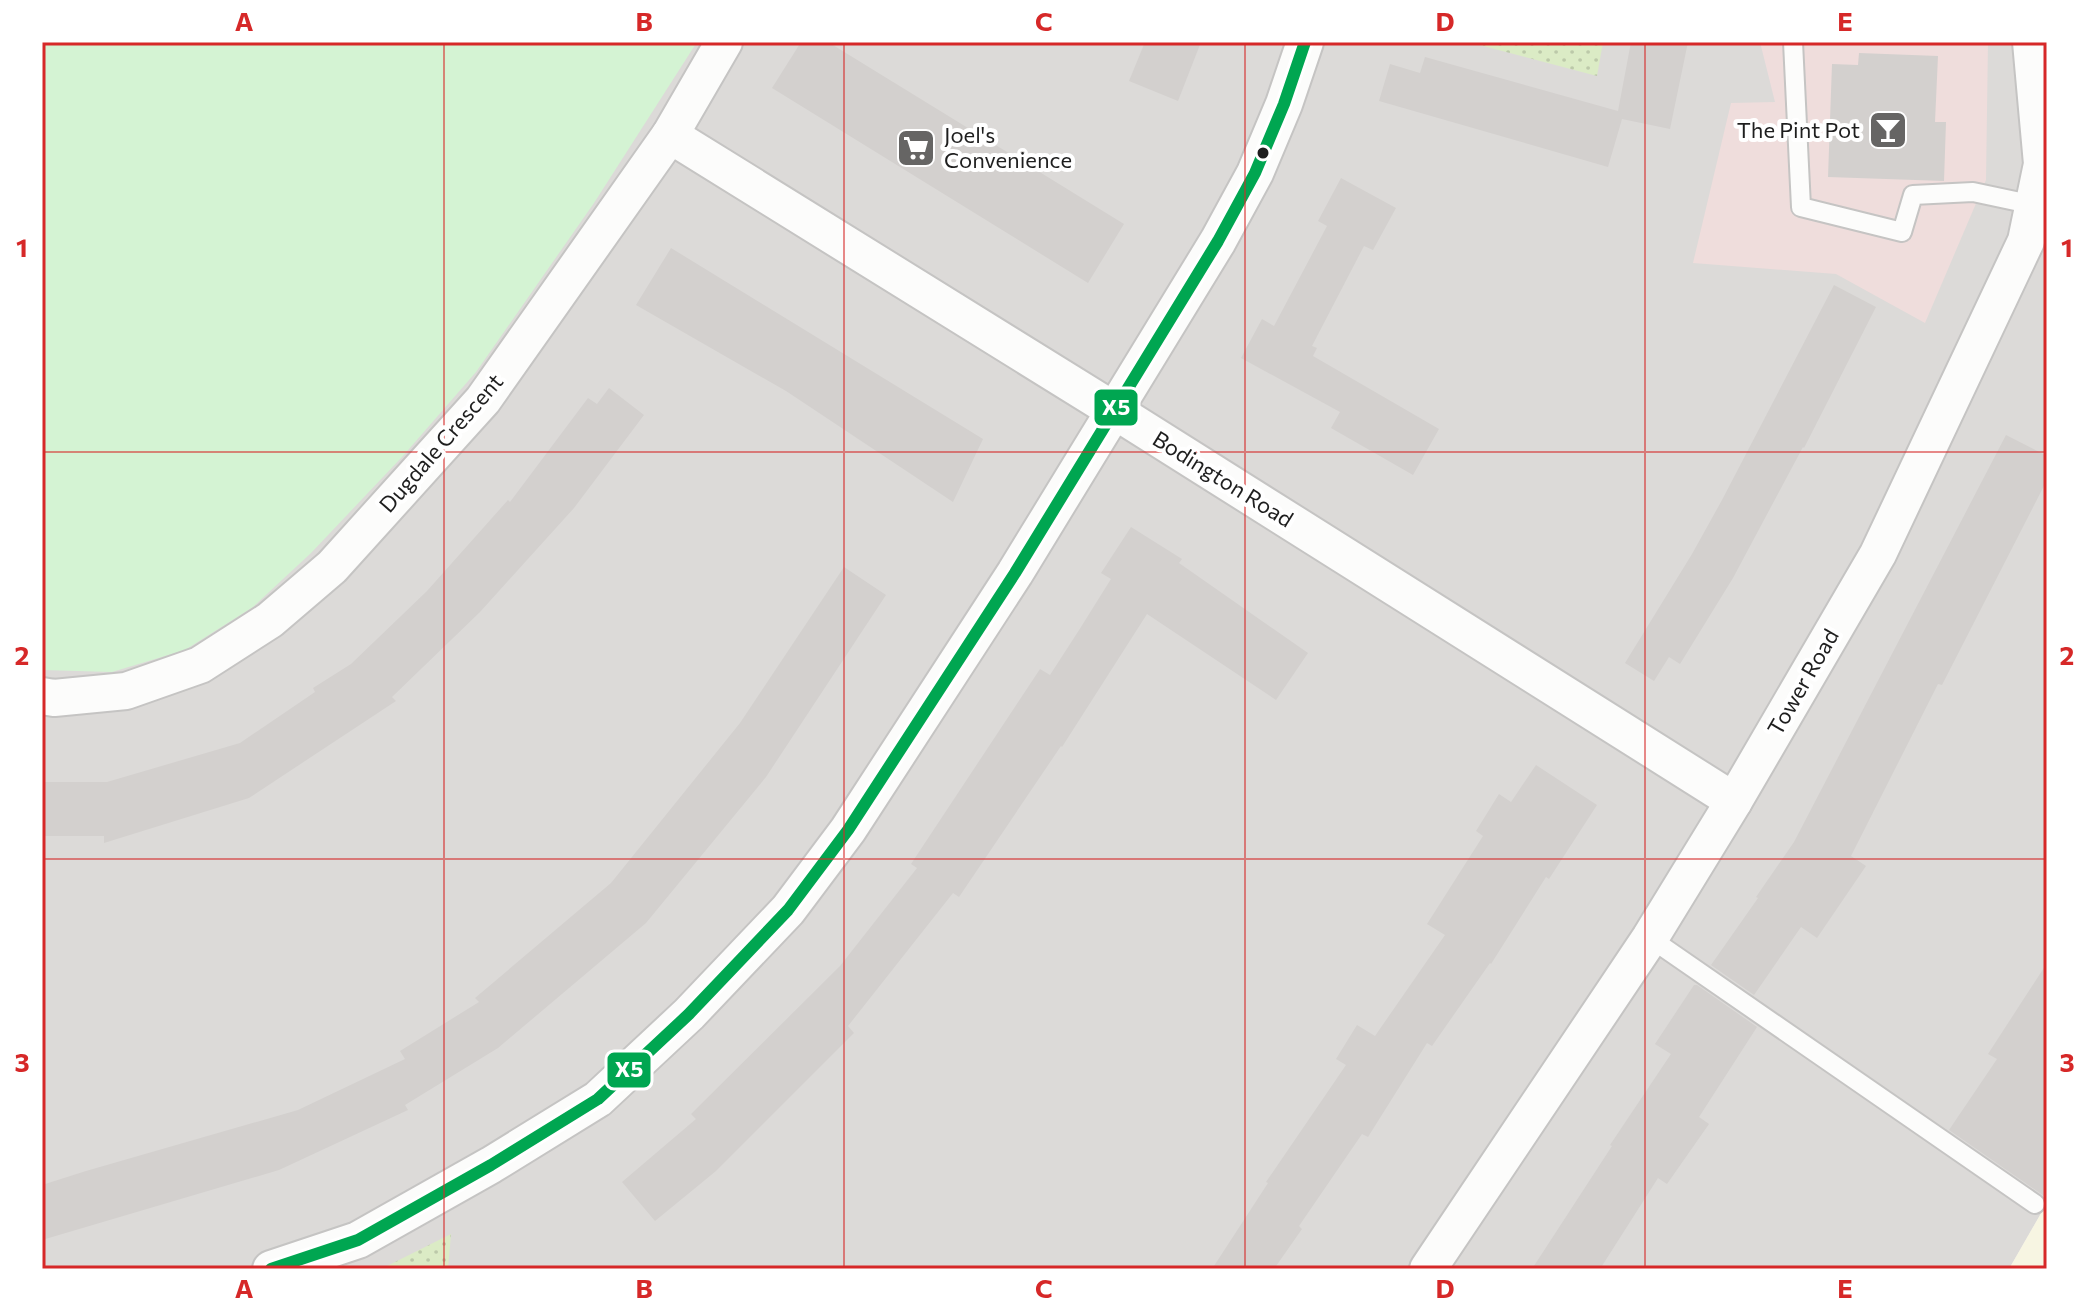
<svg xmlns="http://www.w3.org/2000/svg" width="2089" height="1311" font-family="Commissioner,sans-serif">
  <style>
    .residential { fill: #dcdad8 }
    .commercial { fill: #efdddc }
    .education { fill: #f7f5e2 }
    .grass { fill: url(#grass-dots) }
    .park { fill: #d4f3d3 }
    .building { fill: #d3d0ce }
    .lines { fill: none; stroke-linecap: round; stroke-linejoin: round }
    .service-casing { stroke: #c5c4c3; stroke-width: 22 }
    .minor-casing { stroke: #c5c4c3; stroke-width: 40 }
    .service { stroke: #fcfcfb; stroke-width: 18 }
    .minor { stroke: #fcfcfb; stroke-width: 36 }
    .bus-1-casing { stroke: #fff; stroke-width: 18 }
    .bus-1 { stroke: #00a651; stroke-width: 12 }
    .grid { fill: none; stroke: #d62828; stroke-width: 2; stroke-opacity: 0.55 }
    .bus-dot { fill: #1e1e1e; stroke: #fff; stroke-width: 3 }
    .labels { text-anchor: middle; stroke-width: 8; stroke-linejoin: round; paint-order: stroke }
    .poi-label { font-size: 22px; fill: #1e1e1e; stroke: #fff; text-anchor: end }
    .street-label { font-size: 22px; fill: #1e1e1e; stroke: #fff }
    .line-badge { stroke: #fff; stroke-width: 3 }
    .badge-label { font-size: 22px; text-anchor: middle; font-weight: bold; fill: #fff }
    .neatline { fill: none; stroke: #d62828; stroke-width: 3 }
    .grid-label { font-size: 26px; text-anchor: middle; font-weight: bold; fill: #d62828 }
  </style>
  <defs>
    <pattern id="grass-dots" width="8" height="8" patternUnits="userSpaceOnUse" patternTransform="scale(2)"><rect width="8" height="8" fill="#dbebc5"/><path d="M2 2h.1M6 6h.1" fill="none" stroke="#bcc9a9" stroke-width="1.8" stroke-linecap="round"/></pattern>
  </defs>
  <rect width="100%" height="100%" fill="#edeae7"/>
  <!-- residential -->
  <polygon class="residential" points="42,42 2047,42 2047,1203 2009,1269 42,1269"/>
  <!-- commercial -->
  <polygon class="commercial" points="1760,42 1988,42 1986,180 1925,323 1836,274 1693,263 1731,103 1775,102"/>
  <!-- education -->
  <polygon class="education" points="2047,1203 2047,1269 2009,1269"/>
  <!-- grass -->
  <g class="grass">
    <polygon points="1468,42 1603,42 1597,76"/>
    <polygon points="451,1234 448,1269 381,1269"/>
  </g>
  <!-- park -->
  <polygon class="park" points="42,42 697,42 594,203 476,372 402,457 311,553 253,607 185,650 112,672 42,670"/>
  <!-- building -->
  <g class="building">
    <polygon points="801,42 828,42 1124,224 1088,283 772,88"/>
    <polygon points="1145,42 1201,42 1178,101 1129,81"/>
    <polygon points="1631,42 1688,42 1670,129 1622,119 1608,167 1379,101 1390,64 1420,73 1425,57 1618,111"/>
    <polygon points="1859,53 1938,56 1935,122 1946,122 1944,181 1828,177 1832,64 1858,65"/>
    <polygon points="1341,178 1396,208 1373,250 1364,246 1312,346 1317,348 1313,356 1439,429 1413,475 1331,428 1340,412 1241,358 1262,319 1274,326 1327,226 1318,221"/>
    <polygon points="671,248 983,439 953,502 786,391 636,305"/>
    <polygon points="1834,285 1876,307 1804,448 1803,447 1733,578 1680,664 1669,657 1654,681 1625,663 1692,554 1722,500"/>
    <polygon points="609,388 644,415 574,508 480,612 392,697 396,701 249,798 104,843 104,836 42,836 42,782 107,782 240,743 315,692 313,688 351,664 427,591 508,500 510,502 588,398 597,404"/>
    <polygon points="2006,435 2047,456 2047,480 1942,685 1938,684 1851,856 1866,866 1817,938 1801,927 1754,995 1711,965 1758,898 1756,897 1794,842"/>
    <polygon points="1131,527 1182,559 1179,563 1308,653 1276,700 1147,614 1062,747 1061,746 959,897 953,893 848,1026 854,1033 716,1171 655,1221 622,1182 696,1119 691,1114 840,966 917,868 911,864 1040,669 1050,675 1081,627 1111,579 1101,573"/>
    <polygon points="844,567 886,595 766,777 646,923 498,1048 405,1105 408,1110 279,1170 42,1240 42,1185 86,1171 298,1110 405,1059 400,1051 479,1002 475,998 611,883 740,723"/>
    <polygon points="1536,765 1597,805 1549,879 1546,877 1491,964 1490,963 1432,1046 1427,1043 1368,1137 1362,1134 1299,1226 1302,1229 1274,1269 1212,1269 1268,1183 1266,1182 1346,1065 1336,1059 1357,1025 1375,1036 1445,935 1427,924 1483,836 1476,831 1499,794 1511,802"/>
    <polygon points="2047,963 2047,1198 1949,1130 1997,1059 1988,1054"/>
    <polygon points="1694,985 1697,985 1757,1027 1699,1117 1709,1124 1667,1184 1658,1178 1600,1269 1532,1269 1612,1146 1610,1145 1671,1054 1655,1044"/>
  </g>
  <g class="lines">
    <defs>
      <g id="service">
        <polyline points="1793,42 1801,207 1902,232 1913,195 1973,192 2034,205"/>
        <polyline points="1650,938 2035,1204"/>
      </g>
      <g id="minor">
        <polyline points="670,135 1115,411 1734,801"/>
        <polyline points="42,696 54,698 126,691 200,665 270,620 332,567 483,400 670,135 724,42"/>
        <polyline points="271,1269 358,1240 491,1165 598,1099 689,1014 788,910 848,830 1015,573 1218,241 1255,173 1284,104 1305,42"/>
        <polyline points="1428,1269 1650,938 1734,801 1878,554 2026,241 2042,164 2031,42"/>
      </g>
    </defs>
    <!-- service casing -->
    <use href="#service" class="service-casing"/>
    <!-- minor casing -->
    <use href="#minor" class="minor-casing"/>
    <!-- service -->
    <use href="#service" class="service"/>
    <!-- minor -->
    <use href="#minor" class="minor"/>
    <defs>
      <polyline id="bus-1" points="271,1269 358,1240 491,1165 598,1099 689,1014 788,910 848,830 1015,573 1218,241 1255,173 1284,104 1305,42"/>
    </defs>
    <!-- bus-1 casing -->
    <use href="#bus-1" class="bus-1-casing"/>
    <!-- bus-1 -->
    <use href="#bus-1" class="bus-1"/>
  </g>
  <!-- grid -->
  <path class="grid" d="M444,42v1227M844,42v1227M1245,42v1227M1645,42v1227M42,452h2005M42,859h2005"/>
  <!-- icons -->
  <defs>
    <symbol id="bar-square" viewBox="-11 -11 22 22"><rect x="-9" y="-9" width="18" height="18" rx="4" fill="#666564" stroke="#fff"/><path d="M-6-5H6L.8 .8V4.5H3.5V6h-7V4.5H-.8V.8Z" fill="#fff"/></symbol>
    <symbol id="supermarket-square" viewBox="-11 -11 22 22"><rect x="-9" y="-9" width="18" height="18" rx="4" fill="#666564" stroke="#fff"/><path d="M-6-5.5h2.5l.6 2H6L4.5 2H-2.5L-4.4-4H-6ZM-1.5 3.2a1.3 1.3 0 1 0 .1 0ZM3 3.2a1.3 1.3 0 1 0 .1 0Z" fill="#fff"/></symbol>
  </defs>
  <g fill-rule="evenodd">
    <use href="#bar-square" x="1866" y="108" width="44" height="44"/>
    <use href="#supermarket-square" x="894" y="126" width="44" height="44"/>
  </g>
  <!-- markers -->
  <circle class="bus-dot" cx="1263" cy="153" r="7"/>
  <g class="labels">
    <!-- poi labels -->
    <g class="poi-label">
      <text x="1860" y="138">The Pint Pot</text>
      <text x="944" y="143" text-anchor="start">Joel's<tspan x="944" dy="25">Convenience</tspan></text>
    </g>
    <!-- street labels -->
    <g class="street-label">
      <text transform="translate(441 443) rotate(-49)" y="8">Dugdale Crescent</text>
      <text transform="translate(1223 479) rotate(32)" y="8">Bodington Road</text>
      <text transform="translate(1803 682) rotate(-60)" y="8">Tower Road</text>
    </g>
  </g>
  <g class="line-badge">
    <rect x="1093" y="388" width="46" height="39" rx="8" fill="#00a651"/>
    <rect x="606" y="1051" width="46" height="38" rx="8" fill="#00a651"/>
  </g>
  <g class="badge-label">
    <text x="1116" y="415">X5</text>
    <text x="629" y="1077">X5</text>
  </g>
  <!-- border -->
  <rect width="2089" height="1311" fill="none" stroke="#ffffff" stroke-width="88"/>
  <rect x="44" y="44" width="2001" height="1223" class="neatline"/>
  <g class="grid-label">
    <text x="244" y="31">A</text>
    <text x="644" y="31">B</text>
    <text x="1044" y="31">C</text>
    <text x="1445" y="31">D</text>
    <text x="1845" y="31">E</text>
    <text x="22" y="257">1</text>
    <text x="2067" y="257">1</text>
    <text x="22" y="665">2</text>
    <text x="2067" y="665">2</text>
    <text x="22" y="1072">3</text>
    <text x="2067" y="1072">3</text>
    <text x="244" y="1298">A</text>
    <text x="644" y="1298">B</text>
    <text x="1044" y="1298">C</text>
    <text x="1445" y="1298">D</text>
    <text x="1845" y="1298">E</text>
  </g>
</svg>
